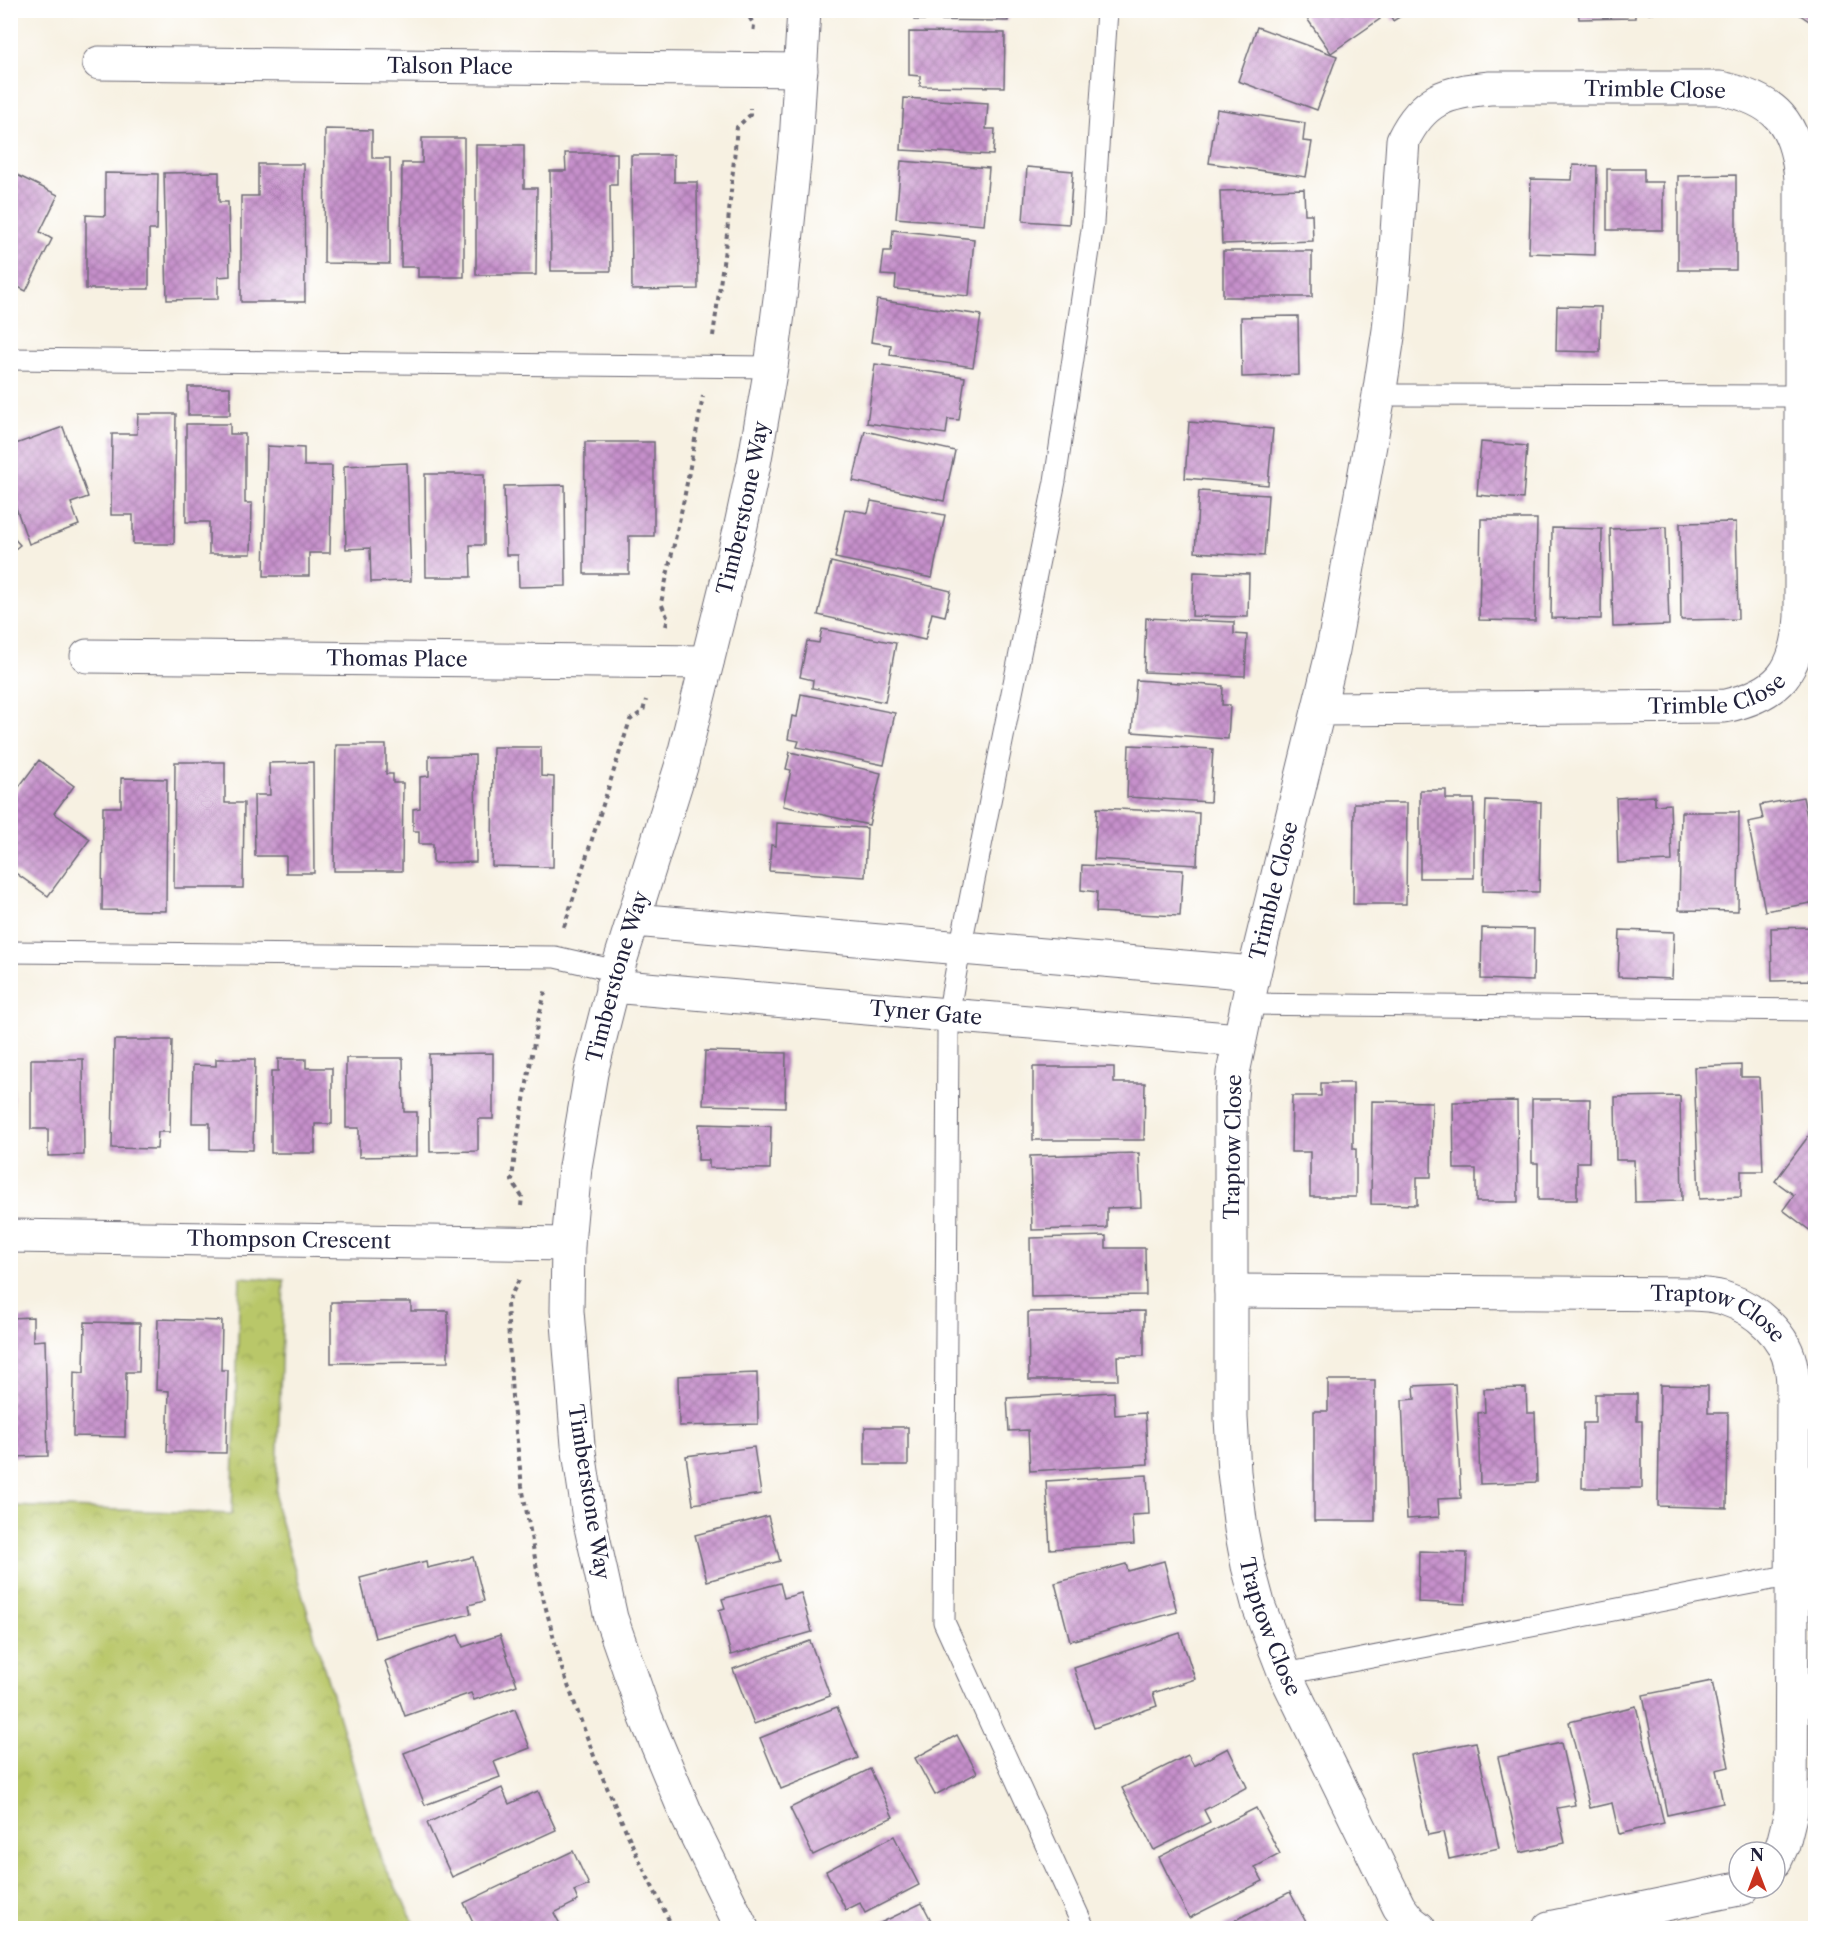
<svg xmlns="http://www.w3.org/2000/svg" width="1826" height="1939" font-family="'Libre Caslon Text',serif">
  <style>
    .park { fill: url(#park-crowns); stroke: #6e7452; stroke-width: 1.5 }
    .building { fill: url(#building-cross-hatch) }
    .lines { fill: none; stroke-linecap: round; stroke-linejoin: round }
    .lane-casing { stroke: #6d6a75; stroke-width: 23 }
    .street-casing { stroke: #6d6a75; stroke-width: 35 }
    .secondary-casing { stroke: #6d6a75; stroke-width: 35 }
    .path { stroke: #6d6a75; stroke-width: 4; stroke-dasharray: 4.5 4.5; stroke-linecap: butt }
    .lane { stroke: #fff; stroke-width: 21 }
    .street { stroke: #fff; stroke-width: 33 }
    .secondary { stroke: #fff; stroke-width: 33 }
    .labels { text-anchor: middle; stroke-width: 6; stroke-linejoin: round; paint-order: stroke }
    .street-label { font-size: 21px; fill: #22223b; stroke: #fff }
  </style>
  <defs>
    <pattern id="park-crowns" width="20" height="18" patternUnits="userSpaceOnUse" patternTransform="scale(1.5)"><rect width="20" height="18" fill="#b9c769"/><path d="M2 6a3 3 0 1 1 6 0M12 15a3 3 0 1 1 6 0" fill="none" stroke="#9fab5c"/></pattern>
    <pattern id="building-cross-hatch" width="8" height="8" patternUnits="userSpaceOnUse" patternTransform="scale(1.5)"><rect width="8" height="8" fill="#c690cb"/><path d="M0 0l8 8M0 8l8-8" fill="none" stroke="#a075a6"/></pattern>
  </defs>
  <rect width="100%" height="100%" fill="#fff"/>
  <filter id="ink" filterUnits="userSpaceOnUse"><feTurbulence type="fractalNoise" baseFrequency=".0167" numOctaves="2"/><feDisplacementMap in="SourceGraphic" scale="12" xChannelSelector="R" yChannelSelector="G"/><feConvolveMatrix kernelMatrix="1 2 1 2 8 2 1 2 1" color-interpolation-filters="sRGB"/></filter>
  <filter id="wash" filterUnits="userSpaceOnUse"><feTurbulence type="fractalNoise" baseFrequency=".008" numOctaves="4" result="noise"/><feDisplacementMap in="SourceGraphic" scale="24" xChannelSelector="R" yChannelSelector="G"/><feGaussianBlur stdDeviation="1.35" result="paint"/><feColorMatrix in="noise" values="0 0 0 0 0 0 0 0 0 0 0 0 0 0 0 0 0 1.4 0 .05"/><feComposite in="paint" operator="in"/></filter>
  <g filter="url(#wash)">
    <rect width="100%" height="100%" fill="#f7f1e2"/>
    <!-- park -->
    <polygon class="park" points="240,1277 284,1280 276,1506 381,1859 417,1928 11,1928 11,1506 232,1514"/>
    <g id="blocks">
      <!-- building -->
      <g class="building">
        <polygon points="914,10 1008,10 1008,21 914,20"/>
        <polygon points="1301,10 1374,10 1380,19 1331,53"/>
        <polygon points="1388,10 1411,10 1393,21"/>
        <polygon points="1578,10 1635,10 1635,18 1579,19"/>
        <polygon points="1645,10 1674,10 1674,12 1645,13"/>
        <polygon points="1793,10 1816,10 1816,17 1812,23"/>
        <polygon points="1257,27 1337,56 1317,110 1238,81"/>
        <polygon points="909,32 1005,33 1004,87 920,86 920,76 909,75"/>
        <polygon points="904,98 988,103 986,129 995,129 993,155 901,150"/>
        <polygon points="1217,109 1305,123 1303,141 1312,142 1306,177 1209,163"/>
        <polygon points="325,129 372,130 372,158 390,158 390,264 324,263"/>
        <polygon points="422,138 464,138 464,277 418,277 418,267 401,267 402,163 422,163"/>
        <polygon points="476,145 524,145 524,188 537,188 536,275 476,275"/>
        <polygon points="565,153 617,153 617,185 610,185 611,271 551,271 550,171 566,171"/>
        <polygon points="631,155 674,155 674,182 697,182 698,289 632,290"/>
        <polygon points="901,161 989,168 984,225 896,218"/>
        <polygon points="258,164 304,164 305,302 241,302 241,196 258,196"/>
        <polygon points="1573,165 1597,166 1595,255 1529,253 1531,179 1572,180"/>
        <polygon points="1027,167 1073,171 1069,224 1023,221"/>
        <polygon points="1607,169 1644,169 1644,182 1663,182 1663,230 1607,230"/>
        <polygon points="219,172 219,202 228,202 230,276 218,277 218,299 167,300 164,173"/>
        <polygon points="105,173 158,174 157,230 149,230 149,289 86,289 86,215 105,216"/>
        <polygon points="17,175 58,195 40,232 52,239 26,291 10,283 10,188"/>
        <polygon points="1736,175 1736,270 1678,270 1678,176"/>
        <polygon points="1304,189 1305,214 1312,214 1313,241 1222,244 1220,191"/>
        <polygon points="893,230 974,239 969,296 895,289 896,276 881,275 884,251 891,251"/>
        <rect x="1223" y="251" width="89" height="46"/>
        <polygon points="877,300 981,315 973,367 890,355 891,345 871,342"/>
        <polygon points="1557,306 1601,307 1600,352 1556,351"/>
        <polygon points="1298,316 1299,375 1242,377 1241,317"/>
        <polygon points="875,364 965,377 959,420 948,419 946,434 867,423"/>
        <rect x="188" y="387" width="42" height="28"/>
        <polygon points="138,414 176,414 174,544 133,544 133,515 111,515 112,434 137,434"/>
        <polygon points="1189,422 1273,429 1268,485 1185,478"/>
        <polygon points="186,424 230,424 230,434 245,434 245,503 252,503 251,554 209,554 209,522 186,522"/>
        <polygon points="63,427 88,497 71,503 79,525 29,544 10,491 10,446"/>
        <polygon points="865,431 955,451 944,501 853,481"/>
        <polygon points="585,442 654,442 654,536 629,536 629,574 584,574"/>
        <polygon points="1481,442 1527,446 1523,499 1477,495"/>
        <polygon points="267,446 304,448 304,466 332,466 330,553 309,553 309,576 264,576"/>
        <polygon points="407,463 411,581 371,582 370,548 346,549 344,466"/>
        <polygon points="425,474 484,474 484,545 470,545 471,577 426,577"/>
        <polygon points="565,485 566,586 519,587 518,555 506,555 504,486"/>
        <polygon points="1199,491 1268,495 1264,556 1195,552"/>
        <polygon points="871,501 945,515 932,578 835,558 845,509 868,513"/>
        <polygon points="1481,519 1537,519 1535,621 1479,620"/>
        <polygon points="1736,522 1738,619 1681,620 1680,523"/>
        <polygon points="1666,527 1669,625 1613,627 1610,529"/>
        <polygon points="1552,528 1602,529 1601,619 1551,618"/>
        <polygon points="10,534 20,545 10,553"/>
        <polygon points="831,562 951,591 945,616 932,613 925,640 818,615"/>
        <polygon points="1194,572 1249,574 1248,617 1192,616"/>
        <polygon points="1146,618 1234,622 1234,634 1247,635 1245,676 1144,672"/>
        <polygon points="822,629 896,643 885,702 812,688 813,680 800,677 807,641 819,643"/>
        <polygon points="1136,680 1223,686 1222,705 1230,705 1228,739 1132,732"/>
        <polygon points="801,694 895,713 884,765 797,747 799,741 788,739 792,716 797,717"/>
        <polygon points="336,745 386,745 386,774 393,774 393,783 403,783 402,871 334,871"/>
        <polygon points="1129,745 1213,749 1210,802 1127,797"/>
        <polygon points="493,747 541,747 541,776 554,777 553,867 492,866"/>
        <polygon points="790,752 881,773 869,825 783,806 791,770 786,769"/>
        <polygon points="475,755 476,862 433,863 433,844 419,844 419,831 413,831 413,809 420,808 420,777 429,776 429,756"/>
        <polygon points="39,760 74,786 54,813 90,839 48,896 10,869 10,799"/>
        <polygon points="175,762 225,762 225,803 244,803 243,888 174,888"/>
        <polygon points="313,762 314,873 286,873 286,856 255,856 254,795 270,795 269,763"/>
        <polygon points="121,778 167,779 166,911 102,910 103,807 121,807"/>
        <polygon points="1420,790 1446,790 1446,799 1474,799 1474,878 1420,878"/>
        <polygon points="1655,796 1655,805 1670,804 1672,861 1618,863 1616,798"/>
        <polygon points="1803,797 1816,861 1816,902 1765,911 1748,822 1763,819 1760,805"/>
        <polygon points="1486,800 1541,802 1539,892 1483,891"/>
        <polygon points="1354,803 1407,803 1406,904 1353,904"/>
        <polygon points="1097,808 1199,813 1197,865 1094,859"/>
        <polygon points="1681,812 1739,812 1738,911 1679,910"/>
        <polygon points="777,823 867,828 865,877 769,871 771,845 776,846"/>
        <polygon points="1082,865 1183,870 1180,916 1096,912 1097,892 1081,890"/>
        <polygon points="1816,927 1816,980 1772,981 1771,928"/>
        <polygon points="1482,928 1534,929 1533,981 1481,979"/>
        <polygon points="1620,930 1674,932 1672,979 1618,977"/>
        <polygon points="114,1040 172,1040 170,1132 158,1132 157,1149 112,1148"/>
        <polygon points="10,1046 14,1046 13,1125 10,1125"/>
        <polygon points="705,1051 786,1053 785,1107 703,1105"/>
        <polygon points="493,1053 493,1119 478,1119 478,1151 430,1152 429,1054"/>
        <polygon points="346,1058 403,1058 404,1112 417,1112 417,1156 359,1157 359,1128 346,1128"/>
        <polygon points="31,1059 83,1059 84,1155 48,1156 48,1129 31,1129"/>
        <polygon points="216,1059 255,1059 253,1150 210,1149 210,1123 192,1123 193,1065 216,1066"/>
        <polygon points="278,1059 306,1059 306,1068 332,1068 332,1124 315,1124 315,1153 271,1153 271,1071 278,1071"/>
        <polygon points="1741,1065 1741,1077 1759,1077 1763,1171 1741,1171 1741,1197 1699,1199 1694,1067"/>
        <polygon points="1033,1067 1114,1067 1114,1083 1145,1083 1144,1140 1033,1140"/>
        <polygon points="1321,1083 1353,1083 1353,1149 1356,1149 1356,1197 1310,1197 1310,1152 1291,1152 1292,1096 1321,1096"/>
        <polygon points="1680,1096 1682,1201 1635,1202 1634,1160 1616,1160 1615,1097"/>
        <polygon points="1532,1099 1590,1099 1589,1162 1577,1162 1577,1200 1538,1200 1538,1163 1532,1163"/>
        <polygon points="1372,1101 1432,1102 1431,1177 1417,1177 1417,1205 1371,1204"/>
        <polygon points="1517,1101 1518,1202 1476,1202 1476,1169 1454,1169 1453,1102"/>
        <polygon points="699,1124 771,1126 770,1169 709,1168 709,1160 698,1160"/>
        <polygon points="1816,1126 1816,1235 1783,1210 1794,1195 1775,1181"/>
        <polygon points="1139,1153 1141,1207 1107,1208 1107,1228 1032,1230 1030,1156"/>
        <polygon points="1106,1236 1106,1248 1145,1248 1146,1295 1031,1297 1030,1238"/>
        <polygon points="331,1302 411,1302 411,1311 448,1311 448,1362 331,1363"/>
        <polygon points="1144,1311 1144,1356 1117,1356 1118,1380 1029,1380 1028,1312"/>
        <polygon points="33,1317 33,1341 45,1340 48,1456 10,1457 10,1318"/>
        <polygon points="158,1319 222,1321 221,1370 228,1370 226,1453 167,1452 169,1391 156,1390"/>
        <polygon points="85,1322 140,1323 139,1372 126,1372 125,1437 73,1436 74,1372 84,1373"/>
        <polygon points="757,1373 758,1424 679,1426 678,1376"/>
        <polygon points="1328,1380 1375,1380 1375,1521 1314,1521 1314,1411 1328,1411"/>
        <polygon points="1455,1384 1461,1498 1438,1499 1439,1517 1407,1519 1402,1400 1415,1399 1414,1386"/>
        <polygon points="1660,1385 1708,1386 1708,1413 1728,1413 1727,1508 1658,1506"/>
        <polygon points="1526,1388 1527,1413 1535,1413 1537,1482 1480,1484 1478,1413 1485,1412 1484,1389"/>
        <polygon points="1114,1392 1115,1415 1145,1413 1148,1464 1030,1471 1028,1430 1009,1431 1007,1398"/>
        <polygon points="1595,1394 1637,1394 1637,1421 1642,1421 1642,1488 1582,1488 1583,1423 1595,1423"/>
        <rect x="865" y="1427" width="43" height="38"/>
        <polygon points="754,1447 761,1494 693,1504 686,1456"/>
        <polygon points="1147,1475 1149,1514 1132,1515 1134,1544 1050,1549 1046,1481"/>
        <polygon points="768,1516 780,1561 707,1581 695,1535"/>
        <polygon points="1419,1551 1467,1553 1465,1604 1418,1602"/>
        <polygon points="473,1557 484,1601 469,1605 471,1614 375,1638 360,1578 426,1561 427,1568"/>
        <polygon points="1164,1561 1177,1612 1070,1641 1055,1583 1126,1564 1128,1571"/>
        <polygon points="780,1583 784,1598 801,1593 812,1632 731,1655 719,1610 725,1608 722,1599"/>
        <polygon points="1180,1633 1195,1679 1153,1693 1157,1706 1094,1728 1074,1668"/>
        <polygon points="458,1635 463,1647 500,1635 517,1685 474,1700 471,1693 405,1716 385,1661"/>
        <polygon points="810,1641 830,1696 754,1724 733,1669"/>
        <polygon points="1712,1681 1729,1767 1716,1770 1723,1803 1667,1815 1643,1695"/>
        <polygon points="1636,1706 1664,1823 1619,1834 1612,1803 1590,1808 1569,1722"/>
        <polygon points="837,1707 858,1758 781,1789 760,1738"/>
        <polygon points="515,1709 530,1748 494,1762 500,1777 425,1805 404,1753"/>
        <polygon points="957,1735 977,1773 935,1795 915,1758"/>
        <polygon points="1476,1742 1499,1848 1449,1859 1443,1832 1428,1835 1411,1755"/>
        <polygon points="1561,1743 1575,1805 1557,1808 1565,1843 1520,1853 1498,1757"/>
        <polygon points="1228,1748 1247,1787 1204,1810 1210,1822 1154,1850 1122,1788 1188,1755 1194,1766"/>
        <polygon points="870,1769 893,1817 813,1855 790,1808"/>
        <polygon points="502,1788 509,1804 538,1791 556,1830 452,1877 427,1823"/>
        <polygon points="1256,1808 1280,1854 1255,1867 1263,1881 1189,1918 1159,1857"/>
        <polygon points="894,1836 919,1885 865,1913 860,1903 846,1910 826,1871"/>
        <polygon points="573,1851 589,1885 574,1891 578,1901 554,1913 560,1924 551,1928 476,1928 464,1903"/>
        <polygon points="1290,1892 1309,1928 1220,1928"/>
        <polygon points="922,1903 935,1928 870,1928"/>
      </g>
    </g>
  </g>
  <g filter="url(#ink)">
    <use href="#blocks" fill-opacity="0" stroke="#6d6a75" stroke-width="1.5"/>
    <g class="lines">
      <defs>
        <g id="lane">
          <polyline points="10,359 771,367"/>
          <polyline points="1379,395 1812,396"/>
          <polyline points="10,952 555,957 617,971"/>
          <polyline points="1247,1004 1816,1010"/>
          <polyline points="1285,1674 1792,1575 1816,1575"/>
          <polyline points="1084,1928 944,1622 948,1035 948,1016 960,949 1055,481 1093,223 1107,10"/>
        </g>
        <g id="street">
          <path id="s1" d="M99,63l702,7"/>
          <path id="s2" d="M87,656l620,6"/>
          <path id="s3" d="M1319,709l406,-3c55,-12 72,-35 76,-89v-438c-5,-57 -25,-79 -81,-91h-230c-44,4 -67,11 -87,52l-8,124 -6,66 -10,65 -46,255 -79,323 -21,100 -2,25v320l3,54 7,57 7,37 11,41 26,67 114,233 11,14 9,7"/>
          <polyline points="634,920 1254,973"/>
          <path id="s4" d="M612,986l627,54"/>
          <path id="s5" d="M10,1236l558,8"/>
          <path id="s6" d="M1231,1291l463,3c11,1 23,1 32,5 30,10 60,36 65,68 2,8 2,16 2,23l-2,422 -8,32 -8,17"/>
          <polyline points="1549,1928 1743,1888"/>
        </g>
        <g id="secondary">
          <path id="s7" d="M742,1928l-55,-112 -41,-98 -35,-100 -22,-100 -11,-73 -11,-134 1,-67 7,-77 16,-94 26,-102 64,-204 59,-237 14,-66 17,-97 10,-76 15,-148 8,-133"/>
        </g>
      </defs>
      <!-- lane casing -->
      <use href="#lane" class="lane-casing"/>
      <!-- street casing -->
      <use href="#street" class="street-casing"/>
      <!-- secondary casing -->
      <use href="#secondary" class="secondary-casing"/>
      <!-- path -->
      <g class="path">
        <polyline points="745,10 754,25 753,34"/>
        <polyline points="713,336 727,234 737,127 750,115 750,108"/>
        <polyline points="666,626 668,619 661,603 684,499 703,396"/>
        <polyline points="564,927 630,720 643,711 646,700"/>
        <polyline points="521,1206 522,1197 512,1181 515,1152 538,1020 546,989"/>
        <polyline points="519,1280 507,1303 512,1397 522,1486 540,1586 562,1669 598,1767 639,1860 673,1928"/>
      </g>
      <!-- lane -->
      <use href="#lane" class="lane"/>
      <!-- street -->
      <use href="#street" class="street"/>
      <!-- secondary -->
      <use href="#secondary" class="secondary"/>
    </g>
  </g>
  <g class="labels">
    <!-- street labels -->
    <g class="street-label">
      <text dy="7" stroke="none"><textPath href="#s1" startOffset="351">Talson Place</textPath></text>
      <text transform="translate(1655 90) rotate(1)" y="7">Trimble Close</text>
      <text dy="7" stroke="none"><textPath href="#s7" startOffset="1473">Timberstone Way</textPath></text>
      <text dy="7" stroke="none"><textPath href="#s2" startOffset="310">Thomas Place</textPath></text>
      <text dy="7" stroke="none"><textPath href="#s3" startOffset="400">Trimble Close</textPath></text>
      <text transform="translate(1274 891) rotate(-76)" y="7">Trimble Close</text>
      <text dy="7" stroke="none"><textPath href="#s7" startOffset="987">Timberstone Way</textPath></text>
      <text dy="7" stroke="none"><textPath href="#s4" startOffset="315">Tyner Gate</textPath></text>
      <text transform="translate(1233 1147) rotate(-89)" y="7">Traptow Close</text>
      <text dy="7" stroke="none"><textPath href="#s5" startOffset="279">Thompson Crescent</textPath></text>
      <text dy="7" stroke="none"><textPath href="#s6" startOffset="492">Traptow Close</textPath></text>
      <text transform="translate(589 1492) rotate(81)" y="7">Timberstone Way</text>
      <text dy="7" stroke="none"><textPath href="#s3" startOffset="2954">Traptow Close</textPath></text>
    </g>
  </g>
  <!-- margin -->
  <rect width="1826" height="1939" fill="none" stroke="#fff" stroke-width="36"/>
  <!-- north arrow -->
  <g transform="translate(1757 1870)"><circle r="28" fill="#ffffff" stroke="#a7a7b1" stroke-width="1.5"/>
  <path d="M0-4.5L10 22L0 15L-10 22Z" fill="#c8321e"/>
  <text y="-9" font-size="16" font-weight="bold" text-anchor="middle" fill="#22223b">N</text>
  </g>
</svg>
